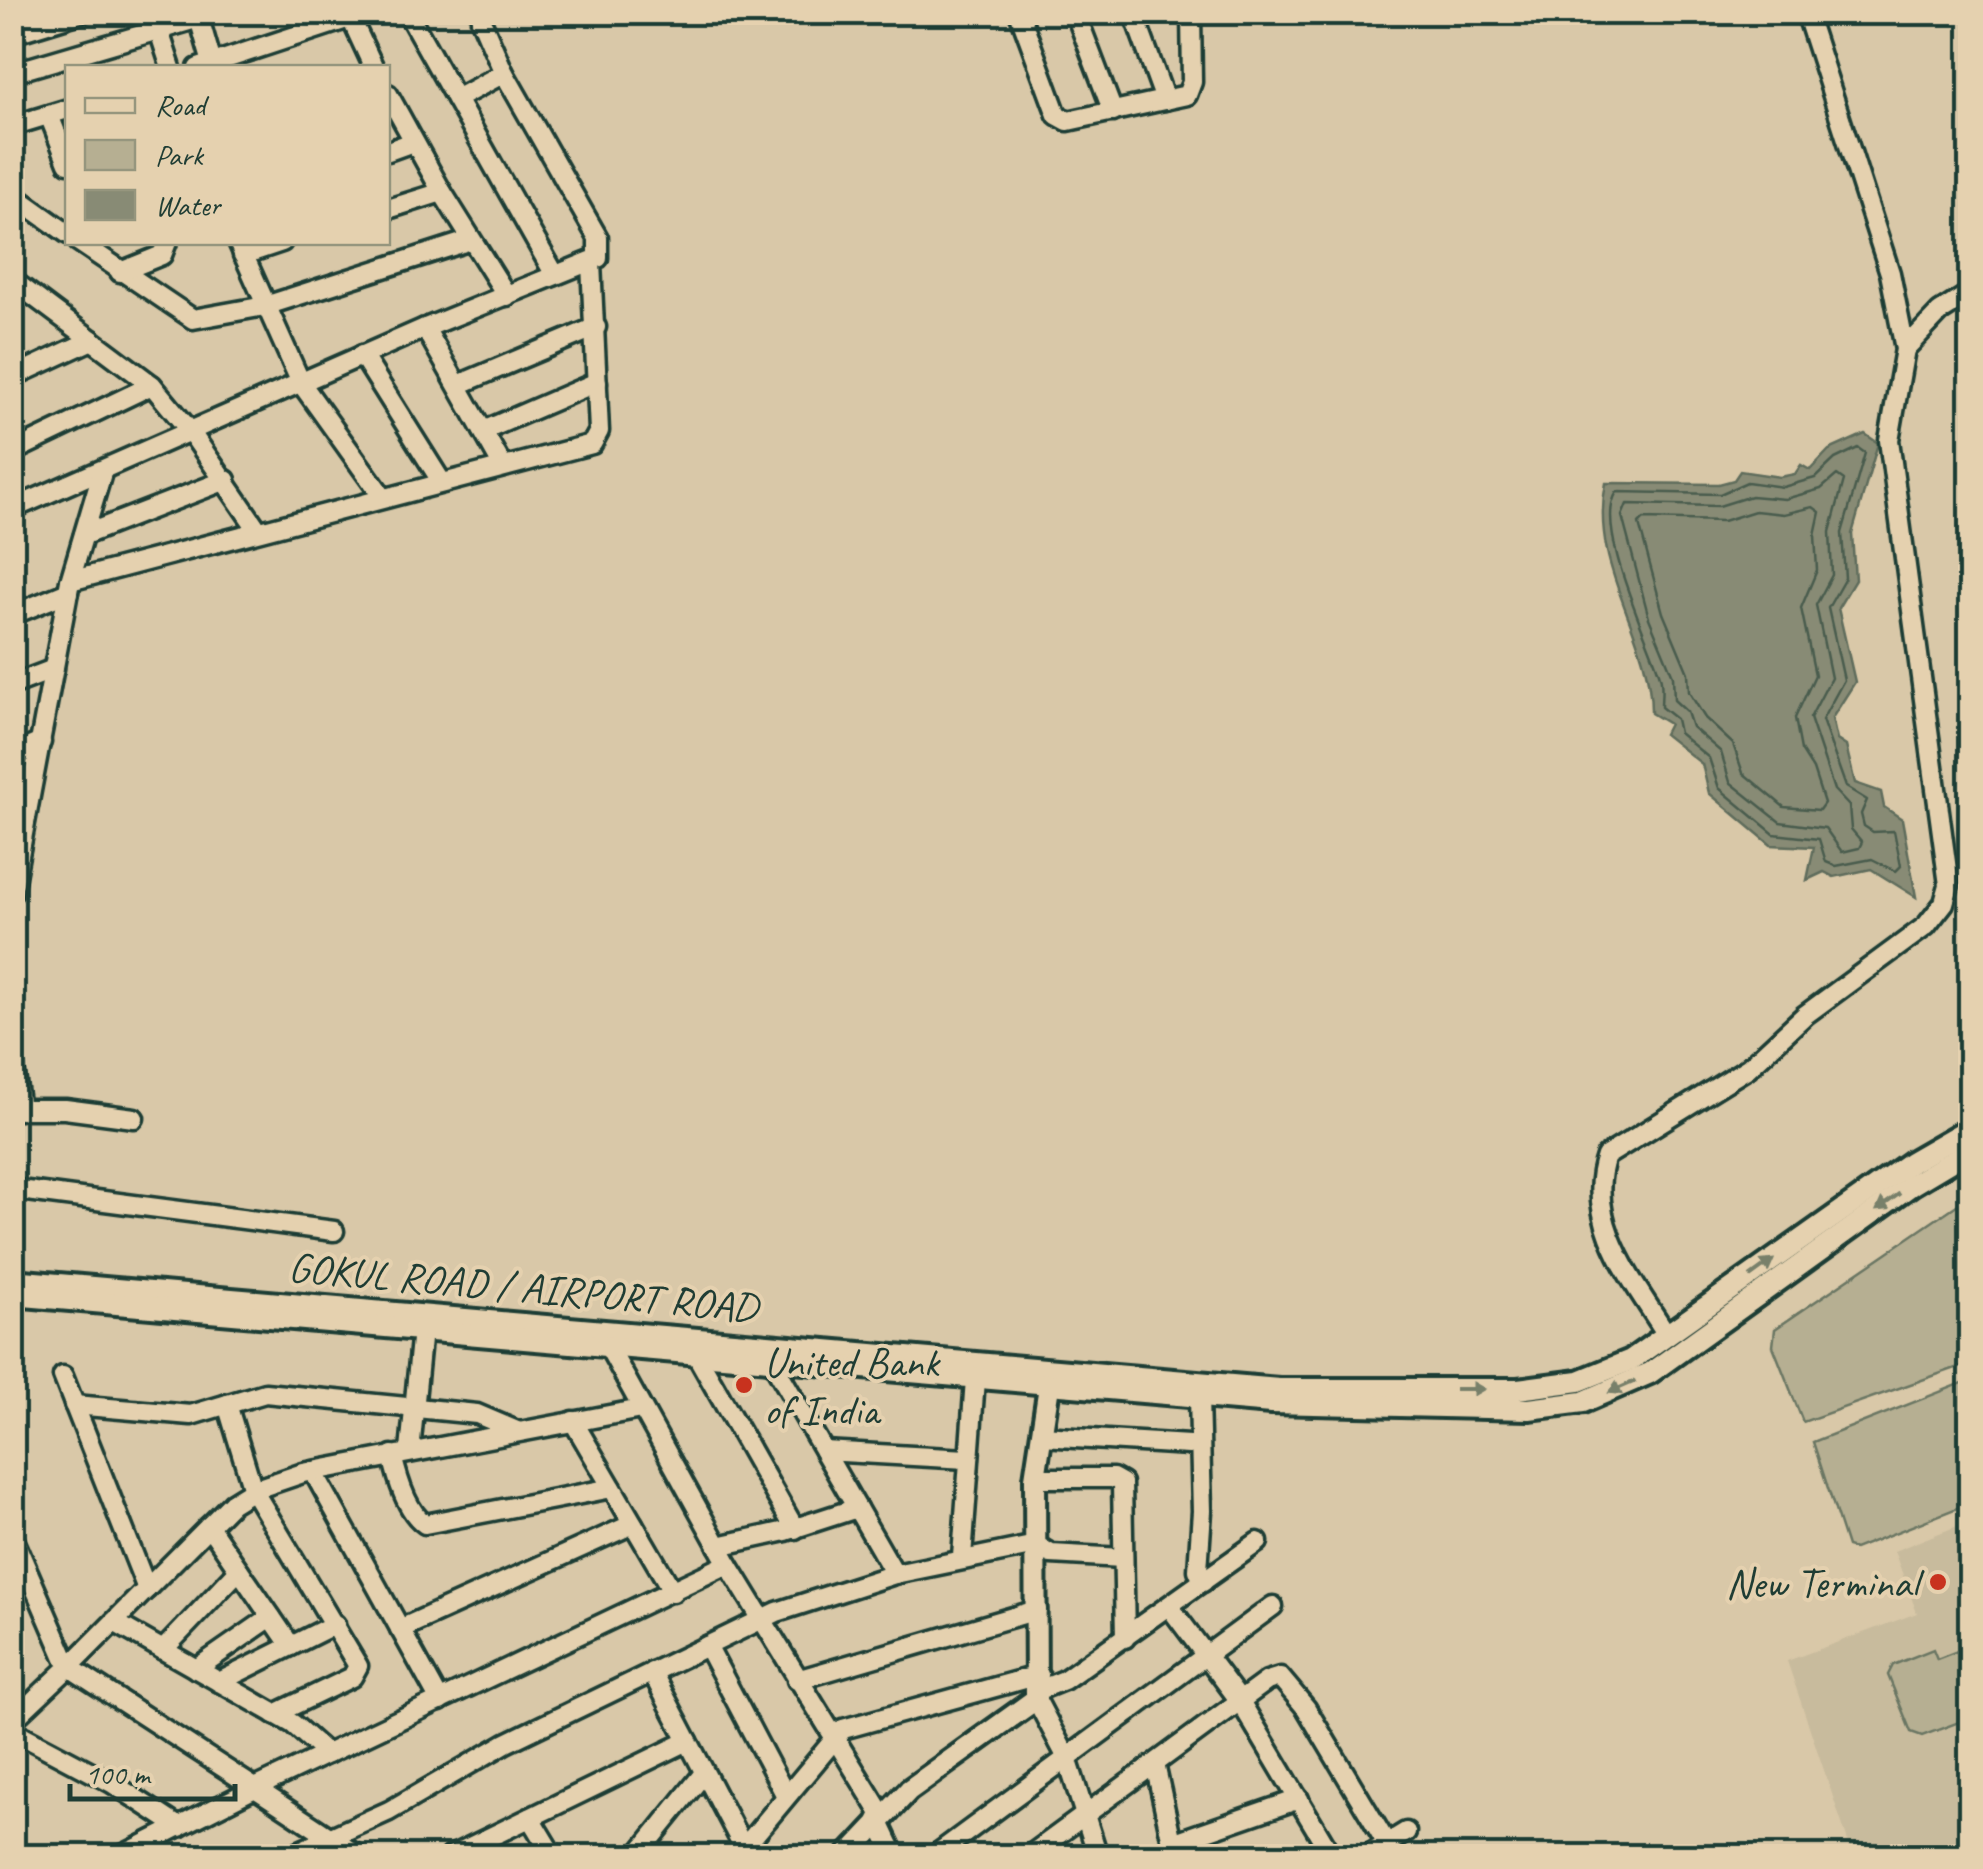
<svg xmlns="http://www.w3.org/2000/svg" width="1983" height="1869" font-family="Caveat,sans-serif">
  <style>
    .built { fill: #c8bb9d }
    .green { fill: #b6af92; stroke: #6a7663; stroke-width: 2.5 }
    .water { fill: #888b75; stroke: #5e6c5b; stroke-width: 2.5 }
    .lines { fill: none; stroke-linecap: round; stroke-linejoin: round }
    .shore { stroke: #495c4e; stroke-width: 2.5 }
    .minor-casing { stroke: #1f3d34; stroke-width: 25 }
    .major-casing { stroke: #1f3d34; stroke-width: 28 }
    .minor { stroke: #e5d1af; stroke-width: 18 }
    .major { stroke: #e5d1af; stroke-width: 20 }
    .oneway { fill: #78806b }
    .poi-dot { fill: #c8321e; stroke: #e5d1af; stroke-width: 4 }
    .labels { text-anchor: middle; stroke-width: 8; stroke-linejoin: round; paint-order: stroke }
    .street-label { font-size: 42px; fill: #1f3d34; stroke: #e5d1af }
    .poi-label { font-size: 42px; fill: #1f3d34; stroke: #e5d1af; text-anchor: start }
  </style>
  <rect width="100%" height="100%" fill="#d9c8a8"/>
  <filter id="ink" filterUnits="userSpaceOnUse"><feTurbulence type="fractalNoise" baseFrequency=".01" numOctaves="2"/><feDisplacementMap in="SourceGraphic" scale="20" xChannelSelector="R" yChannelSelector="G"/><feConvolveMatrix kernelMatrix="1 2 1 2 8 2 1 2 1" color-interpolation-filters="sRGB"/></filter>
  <g filter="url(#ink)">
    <!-- built -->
    <polygon class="built" points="1970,1521 1970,1856 1853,1856 1787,1661 1917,1613 1894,1551"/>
    <!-- green -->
    <g class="green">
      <polygon points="1970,1196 1970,1363 1803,1422 1773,1346 1775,1329"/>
      <polygon points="1970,1380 1970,1503 1854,1549 1847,1547 1813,1442"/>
      <polygon points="1970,1646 1970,1718 1922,1736 1911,1732 1888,1675 1893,1665 1933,1649 1937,1659"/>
    </g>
    <!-- water -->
    <path class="water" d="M1865,434l13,9 -26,91 3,46 -17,28 17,74 -23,36 5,22 9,6 9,37 26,9 3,15 18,12 14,78 -45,-28 -37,8 -10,-5 -17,8 7,-33 -43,-2 -62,-52 -7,-29 -38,-30 5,-10 -18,-11c1,-78 -63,-145 -45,-230l113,1 15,-4 6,-9 40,6 15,-3 6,-9 9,5 19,-20z"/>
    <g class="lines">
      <!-- shore -->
      <g class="shore">
        <path d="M1858,448l7,5 -23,80 3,45 -17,30 16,72 -22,40 24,67 21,13 -6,14 3,12 9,6 21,-1 7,35 -5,5 -24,-12 -36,7 -10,-4 -7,-23 -45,-5 -55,-46 -10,-30 -30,-25 -3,-14 -15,-12c0,-10 2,-21 -1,-31 -12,-39 -67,-150 -43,-184l103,2 27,-12 36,5 32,-9 20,-19z"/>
        <polygon points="1837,475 1844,480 1830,532 1832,575 1816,605 1831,678 1810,718 1834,790 1849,806 1851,829 1862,842 1859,848 1842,852 1825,828 1780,822 1730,782 1721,752 1692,727 1687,712 1674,700 1673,676 1649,618 1622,516 1627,504 1719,506 1751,496 1785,499 1821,489"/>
        <polygon points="1813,507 1820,512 1815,535 1817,570 1801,608 1815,675 1795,718 1801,750 1813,769 1824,803 1819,810 1784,807 1743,773 1733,744 1705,718 1689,692 1688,673 1663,613 1639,524 1644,519 1723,521 1755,511 1784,514"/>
      </g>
      <defs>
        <g id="minor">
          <polyline points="153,12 171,68"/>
          <polyline points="348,12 374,68"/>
          <polyline points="407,12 555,275"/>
          <polyline points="1019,12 1057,115 1068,121 1187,95 1192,82 1191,12"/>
          <polyline points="1075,12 1113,112"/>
          <polyline points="1133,12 1165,100"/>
          <polyline points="12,34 84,12"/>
          <polyline points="212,63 199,18 214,12"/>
          <polyline points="198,68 368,12"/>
          <polyline points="12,73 199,18 197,12"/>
          <polyline points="388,94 442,192 507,296"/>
          <polyline points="456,99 504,73"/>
          <polyline points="49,115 68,163"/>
          <polyline points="12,126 68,109"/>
          <polyline points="388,151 413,142"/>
          <polyline points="12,194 68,234"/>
          <polyline points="388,209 442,192"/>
          <polyline points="79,242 193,319 265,306 471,240"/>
          <polyline points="238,242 301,383 382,496"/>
          <polyline points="243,255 282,242"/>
          <polyline points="120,272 162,255 167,242"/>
          <polyline points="12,280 152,385 190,431 258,530"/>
          <polyline points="425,328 502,465"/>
          <polyline points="1905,349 1940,312 1970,293"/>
          <polyline points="362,355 441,481"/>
          <polyline points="12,377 92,340"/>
          <polyline points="458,385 596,327"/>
          <polyline points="483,431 597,382"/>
          <polyline points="12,452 152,385"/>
          <polyline points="12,509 425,328 598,258 598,238 504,73 481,20"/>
          <polyline points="84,535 226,480"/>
          <polyline points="70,581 592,444 599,431 591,263"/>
          <polyline points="12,615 68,592"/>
          <polyline points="12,685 54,669"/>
          <polyline points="12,755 41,742"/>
          <polyline points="12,893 70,581 102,473"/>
          <polyline points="12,1053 20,1110"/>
          <polyline points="12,1109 65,1109 134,1118"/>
          <polyline points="12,1189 334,1231"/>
          <polyline points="609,1335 608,1346 728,1564 882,1815"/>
          <path d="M1667,1335c-32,-52 -84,-113 -61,-179l142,-88 57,-53 121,-89 18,-23 5,-18 -60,-445 16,-91 -15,-76 -84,-261"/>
          <polyline points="696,1354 795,1529"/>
          <polyline points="772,1361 895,1574"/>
          <polyline points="63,1376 147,1589"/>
          <polyline points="1199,1397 1202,1511 1198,1570 1203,1582"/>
          <polyline points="227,1404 253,1490 358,1666 352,1677 275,1714"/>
          <polyline points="74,1405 191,1415 265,1393 477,1414 517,1431"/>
          <polyline points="573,1421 673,1592"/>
          <polyline points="1042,1436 1189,1445"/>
          <polyline points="410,1451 422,1329"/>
          <polyline points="824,1451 967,1459"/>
          <path d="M392,1455c5,22 14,56 33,69l187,-36"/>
          <polyline points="313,1471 440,1701"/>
          <polyline points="1035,1478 1113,1478 1122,1483 1125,1638"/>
          <polyline points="209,1526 291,1646"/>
          <polyline points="12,1535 69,1667 232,1503 253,1490 303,1473 641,1409"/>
          <polyline points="718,1546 786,1531 857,1508"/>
          <polyline points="962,1557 975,1379"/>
          <polyline points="1169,1606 1240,1701 1332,1856"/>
          <polyline points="114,1622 293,1724 327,1754"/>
          <polyline points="400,1629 633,1524"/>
          <polyline points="707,1646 786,1796"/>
          <polyline points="163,1650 239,1570"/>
          <polyline points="196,1669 271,1617"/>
          <polyline points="652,1672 744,1848"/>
          <polyline points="797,1680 1037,1610"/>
          <polyline points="219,1682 335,1624"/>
          <polyline points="1039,1690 1064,1680 1258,1542"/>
          <polyline points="1036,1699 1067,1758 1098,1856"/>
          <polyline points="12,1721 69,1667 255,1788 728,1564"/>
          <polyline points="12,1730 112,1783 179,1827"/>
          <polyline points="1155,1764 1175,1856"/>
          <polyline points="530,1818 553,1856"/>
          <polyline points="878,1820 895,1856"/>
          <polyline points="1172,1843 1299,1799"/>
          <polyline points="121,1856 255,1788 358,1856"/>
          <polyline points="289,1856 389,1811 506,1743 777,1612 895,1574 1036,1545 1051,1554 1123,1558"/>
          <polyline points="451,1856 688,1741"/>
          <polyline points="637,1856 704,1773"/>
          <polyline points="737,1856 843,1729 1039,1675"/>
          <polyline points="934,1856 1273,1606"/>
          <polyline points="1029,1856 1267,1681 1280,1677 1306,1708 1387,1844"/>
          <polyline points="1367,1856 1406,1832"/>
        </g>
        <g id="major">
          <polyline points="12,1280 1279,1389 1518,1389 1579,1381 1631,1360 1911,1162 1970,1128"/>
          <polyline points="12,1295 1271,1403 1529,1409 1583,1402 1650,1373 1913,1184 1970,1150"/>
          <polyline points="847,1856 909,1790 1036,1699 1035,1478 1049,1386"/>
        </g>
      </defs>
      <!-- minor casing -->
      <use href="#minor" class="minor-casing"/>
      <!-- major casing -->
      <use href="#major" class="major-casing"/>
      <!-- minor -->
      <use href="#minor" class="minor"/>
      <!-- major -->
      <use href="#major" class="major"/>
    </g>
    <!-- one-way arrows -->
    <defs><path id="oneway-solid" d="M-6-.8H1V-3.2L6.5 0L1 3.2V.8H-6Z" transform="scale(2.5)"/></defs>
    <g class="oneway">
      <use href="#oneway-solid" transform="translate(1888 1202) rotate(144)"/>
      <use href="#oneway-solid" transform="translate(1762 1268) rotate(-36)"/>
      <use href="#oneway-solid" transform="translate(1622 1387) rotate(156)"/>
      <use href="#oneway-solid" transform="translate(1470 1389)"/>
    </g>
  </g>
  <!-- markers -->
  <g class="poi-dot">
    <circle cx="744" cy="1385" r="10"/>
    <circle cx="1938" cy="1582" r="10"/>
  </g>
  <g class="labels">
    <!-- street labels -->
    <g class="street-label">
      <text transform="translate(523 1286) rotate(5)" y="15">GOKUL ROAD / AIRPORT ROAD</text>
    </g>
    <!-- poi labels -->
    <g class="poi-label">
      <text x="764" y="1376">United Bank<tspan x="764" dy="48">of India</tspan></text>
      <text x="1918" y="1597" text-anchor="end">New Terminal</text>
    </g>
  </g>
  <!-- margin -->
  <rect width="1983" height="1869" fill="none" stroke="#e5d1af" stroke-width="50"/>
  <rect x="25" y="25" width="1933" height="1819" fill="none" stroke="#1f3d34" stroke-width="4" filter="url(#ink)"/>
  <!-- legend -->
  <rect x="65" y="65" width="325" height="180" fill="#e5d1af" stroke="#96967e" stroke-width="2.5"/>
  <rect x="85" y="98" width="50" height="15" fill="#e5d1af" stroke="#96967e" stroke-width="2.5"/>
  <text x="155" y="115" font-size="30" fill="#1f3d34">Road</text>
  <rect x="85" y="140" width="50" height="30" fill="#b6af92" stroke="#96967e" stroke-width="2.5"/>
  <text x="155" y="165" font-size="30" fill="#1f3d34">Park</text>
  <rect x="85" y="190" width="50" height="30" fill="#888b75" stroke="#96967e" stroke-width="2.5"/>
  <text x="155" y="215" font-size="30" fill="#1f3d34">Water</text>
  <!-- scale -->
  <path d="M70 1784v15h165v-15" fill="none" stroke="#1f3d34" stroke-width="5"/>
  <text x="85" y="1784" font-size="30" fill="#1f3d34" stroke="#e5d1af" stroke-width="8" paint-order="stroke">100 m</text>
</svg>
